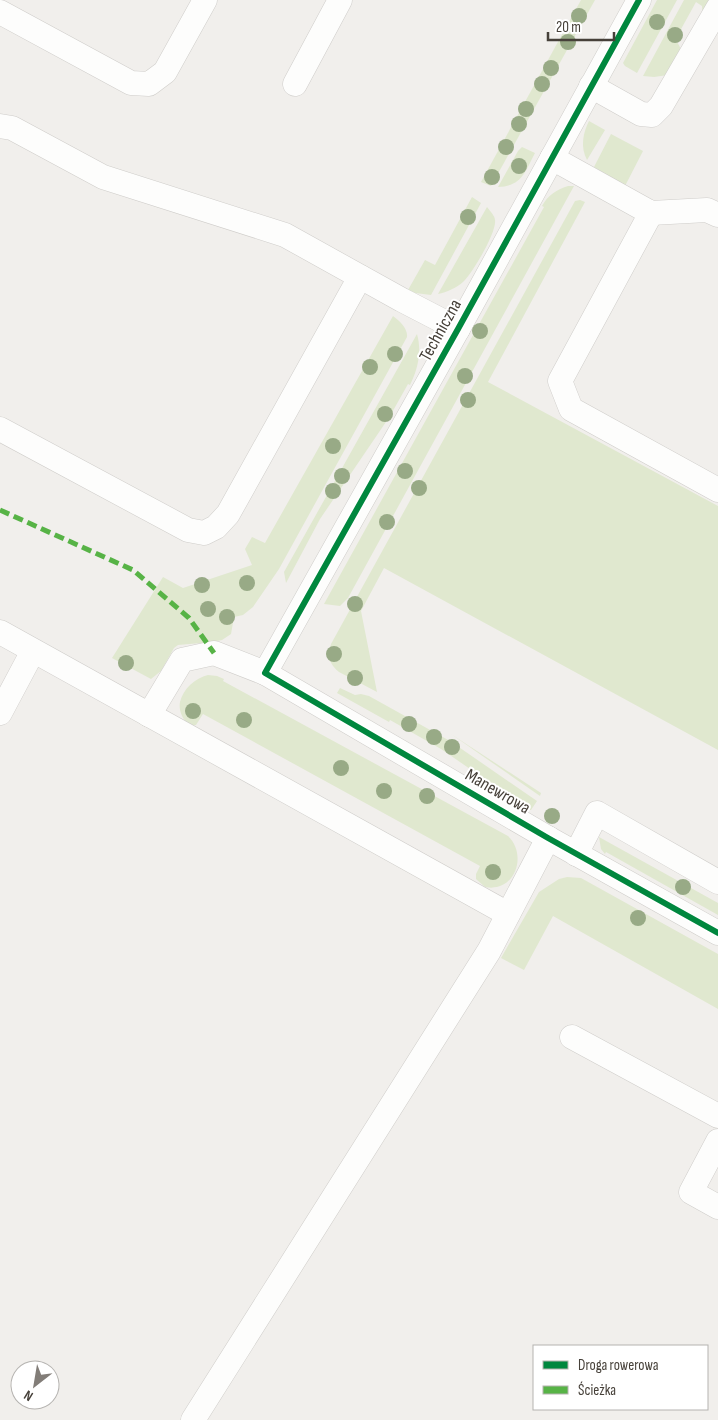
<svg xmlns="http://www.w3.org/2000/svg" width="718" height="1420" font-family="'Sofia Sans Condensed',sans-serif">
  <style>
    .green { fill: #e0e8cf }
    .lines { fill: none; stroke-linecap: round; stroke-linejoin: round }
    .minor-casing { stroke: #cfcdca; stroke-width: 25 }
    .minor { stroke: #fdfdfc; stroke-width: 24 }
    .quiet { stroke: #57b346; stroke-width: 5; stroke-dasharray: 10 5; stroke-linecap: butt }
    .cycleway-casing { stroke: #fff; stroke-width: 9 }
    .cycleway { stroke: #00873e; stroke-width: 6 }
    .tree { fill: #98aa86 }
    .labels { text-anchor: middle; stroke-width: 4; stroke-linejoin: round; paint-order: stroke }
    .street-label { font-size: 18px; fill: #464039; stroke: #fff }
  </style>
  <rect width="100%" height="100%" fill="#f1efec"/>
  <!-- green -->
  <g class="green">
    <polygon points="581,0 595,0 491,186 481,182"/>
    <polygon points="657,0 677,0 637,73 625,66 623,63"/>
    <path d="M684,0h31l-12,21 -1,-15 -6,-4 -21,38c13,13 1,22 -7,35l-14,2 -11,-1z"/>
    <path d="M589,121l16,9 -18,30c-7,-13 -4,-27 2,-39z"/>
    <polygon points="611,134 643,151 625,186 594,167"/>
    <path d="M522,147l13,6c-10,19 -13,33 -37,34l20,-36z"/>
    <path d="M568,186h6l-226,412 -8,8 -16,-2 220,-397 -2,-1c6,-11 14,-16 26,-20z"/>
    <polygon points="472,197 481,203 431,295 415,293 408,290 425,260 435,265"/>
    <path d="M580,200l5,2 -97,180 230,124v244l-334,-182 -23,43 16,81 -38,-20c-10,-8 -12,-16 -8,-28l244,-443z"/>
    <path d="M487,207c3,4 8,9 8,13 2,12 -23,54 -32,62 -7,6 -16,10 -25,12z"/>
    <path d="M393,316c7,5 15,13 14,21l-128,232 -26,38 -10,8 -9,2 -3,17 -9,6 -9,2 -35,3 -4,3 -13,23 -10,8 -39,-21 51,-81 20,11 69,-23 -7,-16 7,-12 13,6z"/>
    <path d="M417,334c5,17 1,35 -7,51l-2,-1 -18,32 -70,103 -34,64 -2,-11z"/>
    <path d="M208,675l9,1 7,3 -1,2 285,155c20,19 7,57 -23,51l-9,-8v-5l4,-8 -277,-152 -7,11c-11,2 -18,-13 -16,-23 3,-13 15,-24 28,-27z"/>
    <polygon points="340,688 355,695 361,694 369,696 450,741 537,801 531,810 524,809 524,806 441,749 390,720 389,722 337,693"/>
    <polygon points="451,734 541,793 540,796"/>
    <polygon points="599,837 718,903 718,915 606,852 605,854 601,849"/>
    <polygon points="567,877 581,878 718,954 718,1009 553,916 524,970 501,958 539,892 559,879"/>
  </g>
  <g class="lines">
    <defs>
      <g id="minor">
        <polyline points="0,12 131,83 149,84 165,72 205,0"/>
        <polyline points="295,84 340,0"/>
        <polyline points="591,86 641,114 652,115 661,106 718,8"/>
        <polyline points="0,126 12,128 103,177 285,235 402,300 458,329"/>
        <polyline points="552,158 651,213 707,210 718,215"/>
        <polyline points="651,213 560,381 571,409 718,490"/>
        <polyline points="0,429 188,530 204,533 216,527 228,514 360,277"/>
        <polyline points="0,632 508,914"/>
        <polyline points="265,673 458,329 639,0"/>
        <polyline points="0,713 33,651"/>
        <polyline points="149,715 182,660 214,653 265,673 548,838 718,933"/>
        <polyline points="576,854 597,813 718,882"/>
        <polyline points="572,1037 718,1116"/>
        <polyline points="718,1141 691,1192 718,1207"/>
        <polyline points="193,1420 489,951 548,838"/>
      </g>
    </defs>
    <!-- minor casing -->
    <use href="#minor" class="minor-casing"/>
    <!-- minor -->
    <use href="#minor" class="minor"/>
    <!-- quiet -->
    <polyline class="quiet" points="0,510 133,570 189,618 214,653"/>
    <defs>
      <polyline id="cycleway" points="639,0 458,329 265,673 548,838 718,933"/>
    </defs>
    <!-- cycleway casing -->
    <use href="#cycleway" class="cycleway-casing"/>
    <!-- cycleway -->
    <use href="#cycleway" class="cycleway"/>
  </g>
  <!-- trees -->
  <g class="tree">
    <circle cx="579" cy="16" r="8"/>
    <circle cx="657" cy="22" r="8"/>
    <circle cx="675" cy="35" r="8"/>
    <circle cx="568" cy="42" r="8"/>
    <circle cx="551" cy="68" r="8"/>
    <circle cx="542" cy="84" r="8"/>
    <circle cx="526" cy="109" r="8"/>
    <circle cx="519" cy="124" r="8"/>
    <circle cx="506" cy="147" r="8"/>
    <circle cx="519" cy="166" r="8"/>
    <circle cx="492" cy="177" r="8"/>
    <circle cx="468" cy="217" r="8"/>
    <circle cx="480" cy="331" r="8"/>
    <circle cx="395" cy="354" r="8"/>
    <circle cx="370" cy="367" r="8"/>
    <circle cx="465" cy="376" r="8"/>
    <circle cx="468" cy="400" r="8"/>
    <circle cx="385" cy="414" r="8"/>
    <circle cx="333" cy="446" r="8"/>
    <circle cx="405" cy="471" r="8"/>
    <circle cx="342" cy="476" r="8"/>
    <circle cx="419" cy="488" r="8"/>
    <circle cx="333" cy="491" r="8"/>
    <circle cx="387" cy="522" r="8"/>
    <circle cx="247" cy="583" r="8"/>
    <circle cx="202" cy="585" r="8"/>
    <circle cx="355" cy="604" r="8"/>
    <circle cx="208" cy="609" r="8"/>
    <circle cx="227" cy="617" r="8"/>
    <circle cx="334" cy="654" r="8"/>
    <circle cx="126" cy="663" r="8"/>
    <circle cx="355" cy="678" r="8"/>
    <circle cx="193" cy="711" r="8"/>
    <circle cx="244" cy="720" r="8"/>
    <circle cx="409" cy="724" r="8"/>
    <circle cx="434" cy="737" r="8"/>
    <circle cx="452" cy="747" r="8"/>
    <circle cx="341" cy="768" r="8"/>
    <circle cx="384" cy="791" r="8"/>
    <circle cx="427" cy="796" r="8"/>
    <circle cx="552" cy="816" r="8"/>
    <circle cx="493" cy="872" r="8"/>
    <circle cx="683" cy="887" r="8"/>
    <circle cx="638" cy="918" r="8"/>
  </g>
  <g class="labels">
    <!-- street labels -->
    <g class="street-label">
      <text transform="translate(440 330) rotate(-61)" y="6">Techniczna</text>
      <text transform="translate(498 791) rotate(30)" y="6">Manewrowa</text>
    </g>
  </g>
  <!-- legend -->
  <rect x="533" y="1345" width="175" height="65" fill="#ffffff" stroke="#b5b3b0"/>
  <rect x="543" y="1361" width="25" height="8" fill="#00873e" stroke="#b5b3b0"/>
  <text x="578" y="1370" font-size="15" fill="#464039">Droga rowerowa</text>
  <rect x="543" y="1386" width="25" height="8" fill="#57b346" stroke="#b5b3b0"/>
  <text x="578" y="1395" font-size="15" fill="#464039">Ścieżka</text>
  <!-- north arrow -->
  <g transform="translate(35 1385) rotate(211)"><circle r="24" fill="#ffffff" stroke="#b5b3b0"/>
  <path d="M0-4L9 19L0 12L-9 19Z" fill="#827d78"/>
  <text y="-8" font-size="14" font-weight="bold" text-anchor="middle" fill="#464039">N</text>
  </g>
  <!-- scale -->
  <path d="M548 32v8h66v-8" fill="none" stroke="#464039" stroke-width="2.5"/>
  <text x="556" y="32" font-size="15" fill="#464039" stroke="#ffffff" stroke-width="4" paint-order="stroke">20 m</text>
</svg>
